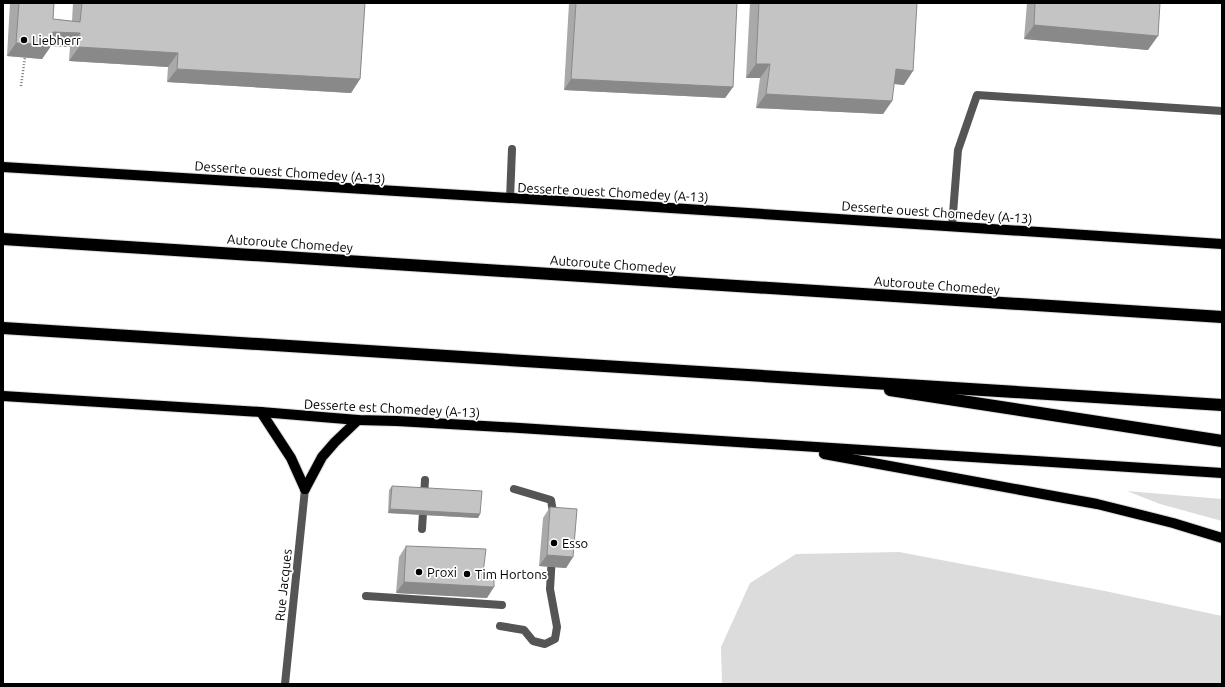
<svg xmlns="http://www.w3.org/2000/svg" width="1225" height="687" font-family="Ubuntu,sans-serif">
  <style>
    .green { fill: #dcdcdc }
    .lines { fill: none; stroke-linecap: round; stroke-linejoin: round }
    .primary-casing { stroke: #dbdbdb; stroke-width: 12 }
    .highway-casing { stroke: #dbdbdb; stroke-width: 14 }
    .path { stroke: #777; stroke-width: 2.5; stroke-dasharray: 1 2; stroke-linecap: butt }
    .lane { stroke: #555; stroke-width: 8 }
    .street { stroke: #555; stroke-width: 8 }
    .primary { stroke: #000; stroke-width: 10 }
    .highway { stroke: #000; stroke-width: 12 }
    .wall { fill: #a9a9a9 }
    .shaded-wall { fill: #898989 }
    .building { fill: #c4c4c4; stroke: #898989 }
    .poi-dot { fill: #000; stroke: #fff; stroke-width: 1.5 }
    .labels { text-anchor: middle; stroke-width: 3.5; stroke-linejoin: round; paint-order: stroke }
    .poi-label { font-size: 13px; fill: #000; stroke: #fff; text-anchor: start }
    .street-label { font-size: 13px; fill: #000; stroke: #fff }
  </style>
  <rect width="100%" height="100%" fill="#fff"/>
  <!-- green -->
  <g class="green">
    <polygon points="1127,491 1222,499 1222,521 1160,504"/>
    <polygon points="899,552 1105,591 1222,616 1222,684 722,684 721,647 750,583 796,554"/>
  </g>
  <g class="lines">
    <defs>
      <g id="primary">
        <polyline points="3,167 609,204 1222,244"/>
        <polyline points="3,396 261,412 358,420 397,421 520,428 1222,473"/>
        <polyline points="261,412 291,458 305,489"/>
        <polyline points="824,454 1097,504 1173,523 1222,538"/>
        <polyline points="305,489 322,457 335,442 358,420"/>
      </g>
      <g id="highway">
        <polyline points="3,239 1222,317"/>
        <polyline points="3,328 1222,405"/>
        <polyline points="890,390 1222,441"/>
      </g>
    </defs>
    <!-- primary casing -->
    <use href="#primary" class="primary-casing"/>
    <!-- highway casing -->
    <use href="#highway" class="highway-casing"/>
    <!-- path -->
    <polyline class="path" points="21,86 25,57"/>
    <!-- lane -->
    <g class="lane">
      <polyline points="510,199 512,149"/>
      <polyline points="952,226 958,150 977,95 1222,111"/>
      <polyline points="514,489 551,500 554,518"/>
      <polyline points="422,529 425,480"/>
      <polyline points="366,596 502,605"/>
      <polyline points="500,626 524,630 533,641 545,644 555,639 557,627 550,589 552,555"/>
    </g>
    <!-- street -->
    <polyline class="street" points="285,684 305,489"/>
    <!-- primary -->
    <use href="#primary" class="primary"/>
    <!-- highway -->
    <use href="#highway" class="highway"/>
  </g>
  <!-- wall -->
  <g class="wall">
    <polygon points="10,3 54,3 53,19 72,21 73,3 365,3 360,79 351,93 167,82 168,67 69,61 70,47 51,46 42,59 7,56"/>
    <polygon points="569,3 737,3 733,87 725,98 564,90"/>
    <polygon points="750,3 917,3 904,85 894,84 892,101 883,114 756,108 760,78 746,78"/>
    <polygon points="1027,3 1160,3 1148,50 1024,39"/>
    <polygon points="392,486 480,514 478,518 388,513 389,490"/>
    <polygon points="550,507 573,557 566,568 539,566 543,518"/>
    <polygon points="406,546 483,573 487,598 396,593 399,557"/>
  </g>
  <!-- shaded-wall -->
  <g class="shaded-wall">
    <polygon points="1034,25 1158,36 1148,50 1024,39"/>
    <polygon points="53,32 80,33 70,47 51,46 42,59 7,56 16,43"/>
    <polygon points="79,47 178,53 168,67 69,61"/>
    <polygon points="756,64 770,64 760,78 746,78"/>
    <polygon points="177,69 360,79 351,93 167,82"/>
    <polygon points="896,69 913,71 904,85 886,83"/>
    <polygon points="571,79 733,87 725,98 564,90"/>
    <polygon points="766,94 892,101 883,114 756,108"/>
    <polygon points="390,509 480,514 478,518 388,513"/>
    <polygon points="547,555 573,557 566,568 539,566"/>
    <polygon points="404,582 494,587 487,598 396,593"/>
  </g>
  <!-- building -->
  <g class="building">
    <polygon points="19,3 54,3 53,19 80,22 82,3 365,3 360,79 177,69 178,53 79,47 80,33 53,32 52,45 16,43"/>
    <polygon points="576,3 737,3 733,87 571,79"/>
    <polygon points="759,3 917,3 913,71 896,69 892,101 766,94 770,64 756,64"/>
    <polygon points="1035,3 1160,3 1158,36 1034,25"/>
    <polygon points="392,486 482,491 480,514 390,509"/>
    <polygon points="550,507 577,509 573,557 547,555"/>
    <polygon points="406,546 486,549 483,573 494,574 494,587 404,582"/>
  </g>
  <!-- markers -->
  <g class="poi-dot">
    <circle cx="24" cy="40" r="4"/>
    <circle cx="554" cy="543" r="4"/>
    <circle cx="419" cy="572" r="4"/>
    <circle cx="467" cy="574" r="4"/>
  </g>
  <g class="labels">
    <!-- poi labels -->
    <g class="poi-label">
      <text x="32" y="45">Liebherr</text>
      <text x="562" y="548">Esso</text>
      <text x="427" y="577">Proxi</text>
      <text x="475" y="579">Tim Hortons</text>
    </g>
    <!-- street labels -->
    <g class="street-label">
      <text transform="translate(290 172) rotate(4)" y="5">Desserte ouest Chomedey (A-13)</text>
      <text transform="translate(613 192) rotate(3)" y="5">Desserte ouest Chomedey (A-13)</text>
      <text transform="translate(937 212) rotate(4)" y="5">Desserte ouest Chomedey (A-13)</text>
      <text transform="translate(290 243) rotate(4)" y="5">Autoroute Chomedey</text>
      <text transform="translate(613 264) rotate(4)" y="5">Autoroute Chomedey</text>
      <text transform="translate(937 285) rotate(4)" y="5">Autoroute Chomedey</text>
      <text transform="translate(392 408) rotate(3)" y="5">Desserte est Chomedey (A-13)</text>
      <text transform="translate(283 585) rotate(-84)" y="5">Rue Jacques</text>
    </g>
  </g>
  <!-- border -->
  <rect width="1225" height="687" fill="none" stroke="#000000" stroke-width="8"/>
</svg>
